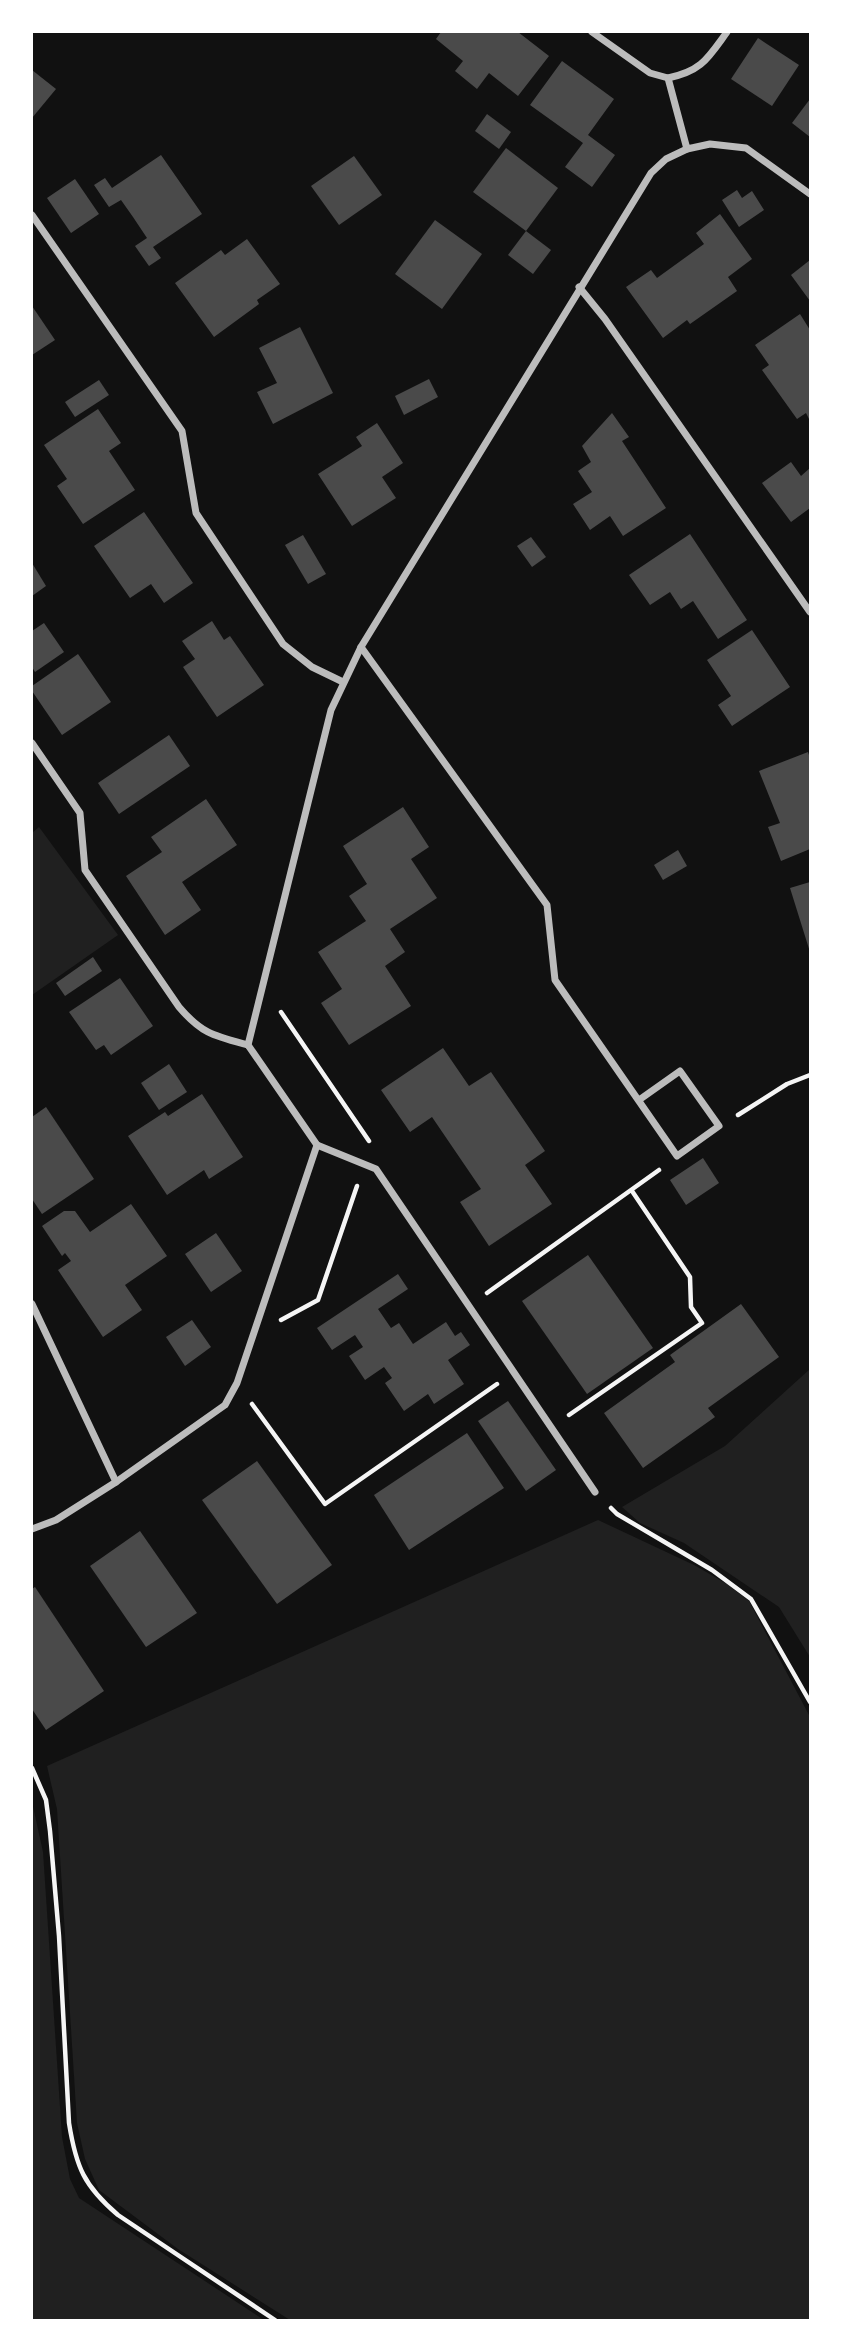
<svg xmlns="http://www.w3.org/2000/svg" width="842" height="2352" font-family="'Fira Sans Condensed',sans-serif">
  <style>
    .green { fill: #202020 }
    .building { fill: #4a4a4a }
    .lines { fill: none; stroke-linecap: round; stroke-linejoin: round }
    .path { stroke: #f5f5f5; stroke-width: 4.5 }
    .minor { stroke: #bcbcbc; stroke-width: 7 }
  </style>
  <rect width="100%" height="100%" fill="#111"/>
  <!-- green -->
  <g class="green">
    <polygon points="39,827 118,935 32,995 32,833"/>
    <polygon points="810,1369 810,1657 779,1607 684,1543 640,1523 622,1507 725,1446"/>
    <polygon points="598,1520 694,1565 727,1584 749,1601 810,1717 810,2320 290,2320 178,2249 99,2190 85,2159 77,2123 57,1809 47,1766"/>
    <polygon points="32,1802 43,1852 62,2137 70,2179 79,2198 264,2320 32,2320"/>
  </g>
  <!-- building -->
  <g class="building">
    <polygon points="441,32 518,32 549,56 518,96 489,73 477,89 455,71 463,61 436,39"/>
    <polygon points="758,38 799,65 772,106 731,79"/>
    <polygon points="562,61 614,99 588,135 615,155 592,187 565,167 583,143 530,105"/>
    <polygon points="32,70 56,89 32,118"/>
    <polygon points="810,99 810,137 792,123"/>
    <polygon points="487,114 511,132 499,149 475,131"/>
    <polygon points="506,148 558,188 526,231 473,192"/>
    <polygon points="161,155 202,214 153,247 161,258 149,266 135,246 147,238 133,217 121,200 109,207 94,185 105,178 112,188"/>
    <polygon points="354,156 382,195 339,225 311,186"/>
    <polygon points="75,179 99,214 71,233 47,198"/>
    <polygon points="737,190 742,198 752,191 764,210 739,227 722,200"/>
    <polygon points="720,214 752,259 728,277 737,291 690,324 687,320 663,338 626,287 651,270 657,278 704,244 696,233"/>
    <polygon points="435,220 482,254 442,309 395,274"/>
    <polygon points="526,231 551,250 533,274 508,255"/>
    <polygon points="247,239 280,284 257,300 259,304 214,337 175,283 221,250 225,255"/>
    <polygon points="810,260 810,301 791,275"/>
    <polygon points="32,306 55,340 32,355"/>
    <polygon points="800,314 810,330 810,421 806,413 797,419 762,370 769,365 755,345"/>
    <polygon points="300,327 333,393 273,424 257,392 277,383 259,348"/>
    <polygon points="429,379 438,397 404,415 395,396"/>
    <polygon points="99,380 109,395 75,417 65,402"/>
    <polygon points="98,409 121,443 109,451 135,490 83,524 57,486 67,479 44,445"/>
    <polygon points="612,413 629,437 622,441 666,508 623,536 610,516 590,530 573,504 592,492 578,471 591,462 582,446"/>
    <polygon points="377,423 403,463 382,477 396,498 352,526 318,474 362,446 356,437"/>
    <polygon points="791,462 801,476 810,468 810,508 791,522 762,483"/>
    <polygon points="144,512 193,583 164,603 151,584 130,598 94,546"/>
    <polygon points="690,534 747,620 718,639 693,601 681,609 670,592 650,605 629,575"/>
    <polygon points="303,535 326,574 308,584 285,545"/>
    <polygon points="531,537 546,557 532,567 517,546"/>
    <polygon points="32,563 46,586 32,596"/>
    <polygon points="212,621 224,640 230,636 264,685 217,717 183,667 195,659 182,641"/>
    <polygon points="44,623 64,652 35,672 32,667 32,631"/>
    <polygon points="752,630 790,687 732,726 718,705 731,696 707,660"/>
    <polygon points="78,654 111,702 62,735 32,691 32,686"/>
    <polygon points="169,735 190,766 119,814 98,783"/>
    <polygon points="808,752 810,758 810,849 781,861 768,827 780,823 759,771"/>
    <polygon points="206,799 237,845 182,882 201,910 165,935 126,876 162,852 151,837"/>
    <polygon points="403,807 429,847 411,859 437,898 390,929 405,952 385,966 411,1006 349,1045 321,1003 342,989 318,952 366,921 349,896 367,884 343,846"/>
    <polygon points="678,850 687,866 663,880 654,865"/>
    <polygon points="810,882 810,952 790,888"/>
    <polygon points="93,957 102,971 65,996 56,983"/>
    <polygon points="120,978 153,1026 111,1055 104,1045 96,1050 69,1012"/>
    <polygon points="443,1048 469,1086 491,1072 545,1151 525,1165 552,1204 489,1246 460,1202 481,1189 432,1117 410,1132 381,1090"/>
    <polygon points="169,1064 187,1092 159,1110 141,1083"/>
    <polygon points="202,1094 243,1157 209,1179 204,1170 167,1195 128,1136 165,1112 168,1116"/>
    <polygon points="46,1107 94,1179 42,1214 32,1199 32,1117"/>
    <polygon points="703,1158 719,1183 686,1205 670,1180"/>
    <polygon points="131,1204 167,1256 125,1285 142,1310 103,1337 58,1270 71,1261 65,1253 62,1256 42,1226 64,1211 75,1211 90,1232"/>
    <polygon points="216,1233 242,1271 211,1292 185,1254"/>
    <polygon points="588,1255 653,1348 587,1394 522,1301"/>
    <polygon points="398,1274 408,1289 378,1309 391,1328 399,1323 413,1344 446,1322 455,1336 461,1332 470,1345 448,1360 464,1384 434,1404 428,1394 404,1411 385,1383 392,1378 384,1367 365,1380 349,1356 363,1347 355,1335 332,1350 317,1328"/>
    <polygon points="741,1304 779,1357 708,1408 715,1417 643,1468 604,1413 675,1362 670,1355"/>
    <polygon points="192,1320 211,1347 185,1366 166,1337"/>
    <polygon points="508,1401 556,1470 526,1491 478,1421"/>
    <polygon points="467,1433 504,1488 409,1550 374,1495"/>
    <polygon points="257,1461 332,1565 277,1604 202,1500"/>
    <polygon points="140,1531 197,1613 146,1647 90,1566"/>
    <polygon points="35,1587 104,1691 46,1730 32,1709 32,1589"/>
  </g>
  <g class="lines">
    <!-- path -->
    <g class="path">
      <polyline points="281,1012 369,1141"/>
      <polyline points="738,1115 787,1084 810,1075"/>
      <polyline points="487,1293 659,1170"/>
      <polyline points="281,1320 318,1300 357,1186"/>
      <polyline points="252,1404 325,1504 497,1384"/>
      <polyline points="569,1415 702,1323 691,1307 690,1277 632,1191"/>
      <polyline points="611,1508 617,1514 712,1570 751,1599 810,1702"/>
      <path d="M32,1768l14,32 4,31 9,105 10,187c7,44 15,63 49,92l157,105"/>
    </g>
    <!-- minor -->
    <g class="minor">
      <polyline points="592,32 650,73 668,78 687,149 710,144 746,148 810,194"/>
      <path d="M668,78c34,-7 40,-20 59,-46"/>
      <polyline points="32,215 182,431 196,513 283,644 312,667 343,682"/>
      <polyline points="579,287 605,319 810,612"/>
      <polyline points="361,647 547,905 555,980 677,1156 719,1126 680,1071 639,1100"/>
      <path d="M32,743l48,70 5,57 94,137c23,27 35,29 69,38"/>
      <polyline points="317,1145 376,1169 595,1492"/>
      <polyline points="32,1304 116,1482"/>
      <polyline points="32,1529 56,1520 116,1482 225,1405 237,1383 317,1145 248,1045 331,710 361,647 651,173 666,159 687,149"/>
    </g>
  </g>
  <!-- border -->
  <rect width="842" height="2352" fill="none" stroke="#ffffff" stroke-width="66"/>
</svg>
